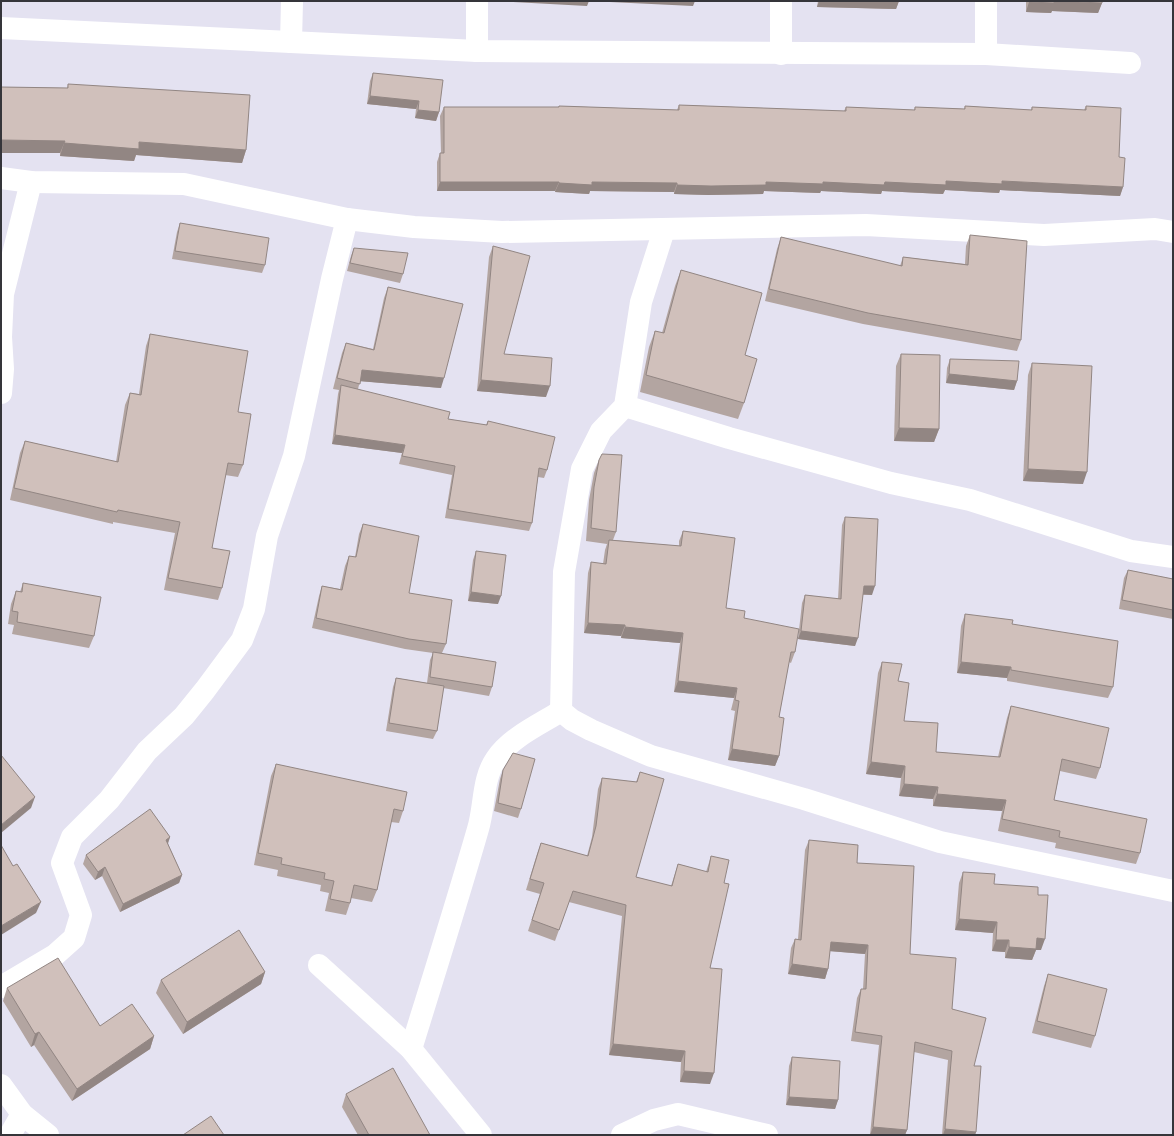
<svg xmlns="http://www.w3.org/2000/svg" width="1174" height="1136" font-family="Manrope,sans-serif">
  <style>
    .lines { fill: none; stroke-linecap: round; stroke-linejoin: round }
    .minor { stroke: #fff; stroke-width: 22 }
    .wall { fill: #b3a5a1 }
    .shaded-wall { fill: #928683 }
    .building { fill: #d0c0bb; stroke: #928683 }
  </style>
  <rect width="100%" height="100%" fill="#e4e2f1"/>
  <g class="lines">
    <!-- minor -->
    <g class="minor">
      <polyline points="1,28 477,51 986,54 1130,63"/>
      <polyline points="291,42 292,1"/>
      <polyline points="477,51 477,1"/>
      <polyline points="781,54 781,1"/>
      <polyline points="986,54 986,1"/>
      <polyline points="1,178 31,182 184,184 347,219 414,227 502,232 866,225 1044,235 1155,229 1173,232"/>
      <polyline points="664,230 641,302 625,406 601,431 582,469 564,572 561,711 572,720 591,730 651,756 804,799 940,842 1173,891"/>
      <polyline points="1,393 3,369 1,337 3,294 31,182"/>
      <polyline points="625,406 729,438 891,483 970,500 1131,551 1173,557"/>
      <polyline points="319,965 411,1049 481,1135"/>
      <polyline points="1,987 55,955 74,938 81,915 62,863 72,837 109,800 147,751 184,716 205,690 242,640 254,609 267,536 294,456 332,279 347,219"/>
      <path d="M411,1049c23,-74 46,-147 67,-220 7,-23 4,-50 18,-70 15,-22 43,-34 65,-48"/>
      <polyline points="1,1085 22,1114 48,1135"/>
      <polyline points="10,1135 22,1114"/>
      <polyline points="622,1135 654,1120 678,1114 767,1135"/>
    </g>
  </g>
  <!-- wall -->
  <g class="wall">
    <polygon points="818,1 899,1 896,9 817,7"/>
    <polygon points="1026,1 1102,1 1102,3 1098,13 1052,11 1051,13 1026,12"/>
    <polygon points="373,73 439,112 436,121 415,118 416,109 367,104 370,81"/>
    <polygon points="68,84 246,150 242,163 136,155 134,161 60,156 60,153 1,153 1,87 67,88"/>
    <polygon points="679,105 844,111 846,107 914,110 915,107 964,109 965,106 1031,110 1032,107 1084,110 1086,106 1119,157 1123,187 1120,196 1000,190 999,193 945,190 943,194 882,191 881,194 821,191 820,193 764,191 763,194 708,195 674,194 674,192 590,191 589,194 555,192 555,191 437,191 437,162 440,153 441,153 440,116 444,107 558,107 559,106 677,110"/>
    <polygon points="180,223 265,265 262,273 172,259 177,232"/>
    <polygon points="970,235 1021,340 1017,351 863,324 765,301 777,249 781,237 900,266 903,257 965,264 966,246"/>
    <polygon points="493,246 504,354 546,397 477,391 489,257"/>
    <polygon points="354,248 403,274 400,283 347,271 351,256"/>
    <polygon points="681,270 745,355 744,403 738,419 640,392 649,347 655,331 662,333 675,286"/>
    <polygon points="388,287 441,388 360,381 358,389 448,419 486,425 488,421 547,470 544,478 538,477 532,523 529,531 445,518 452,475 399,464 402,453 332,444 338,394 339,390 333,389 342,353 346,343 373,349 384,298"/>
    <polygon points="150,334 238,412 243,465 238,477 225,475 212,548 222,588 218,600 164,590 175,533 113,522 113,524 10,500 20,453 25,441 116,462 125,405 130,393 139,394 146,346"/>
    <polygon points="901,354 939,429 934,442 894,441 896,366"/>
    <polygon points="950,359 1017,381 1014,390 946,383 947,368"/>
    <polygon points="1032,363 1083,484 1023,481 1028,375"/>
    <polygon points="599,460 616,532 613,540 679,546 679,541 683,531 726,608 744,618 795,652 791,663 789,662 779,717 779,756 775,766 728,760 735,711 731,710 734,698 674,692 680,643 621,638 621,636 584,633 588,573 591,562 603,564 605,550 607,544 586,541 589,500 594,473"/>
    <polygon points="845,517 872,595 863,595 855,646 798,639 802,603 805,595 838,599 842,525"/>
    <polygon points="363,524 409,593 446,644 442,653 492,687 489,696 443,688 437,731 433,739 386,731 393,687 396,678 427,683 430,660 433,653 405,649 312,628 319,596 322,586 340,589 345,566 349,556 355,557 359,534"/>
    <polygon points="476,551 498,604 468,601 473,560"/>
    <polygon points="1128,570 1173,579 1173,619 1119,609 1124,578"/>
    <polygon points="23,583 94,636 89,648 12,634 14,625 8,624 11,604 16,591 20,592"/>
    <polygon points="965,614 1012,624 1113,687 1108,698 1007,681 1007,678 957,673 961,626"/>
    <polygon points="882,662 898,681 904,721 936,752 998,757 1007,718 1011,706 1100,768 1096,779 1060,771 1054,800 1140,853 1136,864 1055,848 1056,843 998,831 1002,811 933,806 933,799 899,796 901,778 866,774 878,673"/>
    <polygon points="276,764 403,811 399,823 391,822 377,890 372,902 351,898 350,903 346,915 325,911 329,893 320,891 321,885 277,876 278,870 254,865 271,776"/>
    <polygon points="503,770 521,809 518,818 494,811 500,779"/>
    <polygon points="640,772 636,877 671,886 678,864 706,872 711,856 724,883 710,968 710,1084 680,1082 681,1062 609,1055 622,916 569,902 555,941 528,931 540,894 526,890 537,854 541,843 587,856 592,837 598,789 602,778 636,782"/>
    <polygon points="170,837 168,844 182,875 179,883 120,912 102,876 95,880 83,864 86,855"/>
    <polygon points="809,840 857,863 910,954 952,1009 974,1066 976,1132 975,1135 942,1135 948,1060 914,1052 907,1130 905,1135 870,1135 879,1045 851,1041 857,998 861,989 863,989 865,954 830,951 828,969 825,979 788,974 791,948 795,939 798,939 805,850"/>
    <polygon points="963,872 994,884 1038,895 1041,950 1036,950 1032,960 1005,958 1005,952 992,951 993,933 955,930 959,883"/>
    <polygon points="265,972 261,984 183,1034 156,993 161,980"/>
    <polygon points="1048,974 1095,1036 1091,1048 1032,1033 1044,986"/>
    <polygon points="7,988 100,1026 154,1036 150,1049 72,1101 34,1045 31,1047 3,1001"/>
    <polygon points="792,1057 838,1100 835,1109 786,1105 789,1066"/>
    <polygon points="346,1094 430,1135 358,1135 342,1107"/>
  </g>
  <!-- shaded-wall -->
  <g class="shaded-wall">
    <polygon points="514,1 695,1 693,6 589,1 587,6 513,2"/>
    <polygon points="819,1 899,1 896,9 817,7"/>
    <polygon points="1054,1 1102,3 1098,13 1052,11 1051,13 1026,12 1029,2"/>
    <polygon points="370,96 419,101 416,109 367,104"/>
    <polygon points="418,110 439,112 436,121 415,118"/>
    <polygon points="1,140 65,141 60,153 1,153"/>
    <polygon points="139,142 246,150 242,163 136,155 134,161 60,156 64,143"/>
    <polygon points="946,181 1002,181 1123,187 1120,196 1000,190 999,193 945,190 943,194 882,191 881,194 821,191 820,193 764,191 763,194 708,195 674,194 677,185 766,182 885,182"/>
    <polygon points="440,182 559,182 555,191 437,191"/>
    <polygon points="592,182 677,183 674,192 590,191 589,194 555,192 559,183"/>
    <polygon points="362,370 444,378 441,388 358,381"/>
    <polygon points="949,374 1017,381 1014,390 946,383"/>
    <polygon points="481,380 550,386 546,397 477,391"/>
    <polygon points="899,428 939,429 934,442 894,441"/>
    <polygon points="335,435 405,445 402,453 332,444"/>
    <polygon points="1028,469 1087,472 1083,484 1023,481"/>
    <polygon points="864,586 875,586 872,595 861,594"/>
    <polygon points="471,592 501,596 498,604 468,601"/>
    <polygon points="588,623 625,625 621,636 584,633"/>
    <polygon points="625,627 683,633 680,643 621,638"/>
    <polygon points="801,631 858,638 855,646 798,639"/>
    <polygon points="961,662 1011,667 1007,678 957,673"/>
    <polygon points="678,681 737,688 734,698 674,692"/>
    <polygon points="732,749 779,756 775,766 728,760"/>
    <polygon points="871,762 905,766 901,778 866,774"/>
    <polygon points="904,784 938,787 933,799 899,796"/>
    <polygon points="937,794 1006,800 1002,811 933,806"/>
    <polygon points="35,797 31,808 1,833 1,825"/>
    <polygon points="170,837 167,845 166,840"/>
    <polygon points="105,867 102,876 95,880 98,872"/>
    <polygon points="182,875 179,883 120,912 123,904"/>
    <polygon points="41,902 36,913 1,935 1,926"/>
    <polygon points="959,919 997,922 993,933 955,930"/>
    <polygon points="1037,938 1045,939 1041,950 1036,950 1032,960 1005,958 1009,947"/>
    <polygon points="996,940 1009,940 1005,952 992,951"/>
    <polygon points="831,942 868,945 865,954 828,951"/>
    <polygon points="792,964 828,969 825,979 788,974"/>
    <polygon points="265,972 261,984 183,1034 187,1022"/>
    <polygon points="39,1032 34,1045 31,1047 35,1034"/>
    <polygon points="154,1036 150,1049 72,1101 77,1089"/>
    <polygon points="613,1044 685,1051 681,1062 609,1055"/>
    <polygon points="684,1071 714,1073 710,1084 680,1082"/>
    <polygon points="789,1097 838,1100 835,1109 786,1105"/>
    <polygon points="873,1127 907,1130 905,1135 870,1135"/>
    <polygon points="945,1129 976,1132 975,1135 943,1135"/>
  </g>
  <!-- building -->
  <g class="building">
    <polygon points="1030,1 1102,1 1102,3 1054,1 1054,3 1029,2"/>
    <polygon points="373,73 443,80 439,112 418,110 419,101 370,96"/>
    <polygon points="68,84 250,95 246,150 139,142 139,149 64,143 65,141 1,140 1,87 68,88"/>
    <polygon points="679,105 846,111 846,107 915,110 915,107 965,109 965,106 1032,110 1032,107 1086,110 1086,106 1121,108 1119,157 1125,158 1123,187 1002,181 1002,184 946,181 946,185 885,182 884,185 823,182 823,184 766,182 766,185 711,186 677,185 677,183 592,182 592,185 559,183 559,182 440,182 440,153 444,153 444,107 559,107 559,106 679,110"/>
    <polygon points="180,223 269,238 265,265 175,251"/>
    <polygon points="970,235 1027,241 1021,340 868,313 769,289 781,237 902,266 903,257 968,265"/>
    <polygon points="493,246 530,256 504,354 552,358 550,386 481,380"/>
    <polygon points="354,248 408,253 403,274 350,263"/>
    <polygon points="681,270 762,293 745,355 757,359 744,403 646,375 655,331 664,333"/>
    <polygon points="388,287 463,304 444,378 362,370 360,384 337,378 346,343 374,350"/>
    <polygon points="150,334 248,351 238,412 251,414 243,465 228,463 212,548 230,551 222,588 168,578 180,522 118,510 117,512 14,488 25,441 118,462 130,393 141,395"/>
    <polygon points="901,354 940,355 939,429 899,428"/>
    <polygon points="950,359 1019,361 1017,381 949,374"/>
    <polygon points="1032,363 1092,366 1087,472 1028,469"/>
    <polygon points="341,385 450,412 448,419 487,425 488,421 555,437 547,470 539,468 532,523 448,509 455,466 402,456 405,445 335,435"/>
    <polygon points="602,454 622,455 616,532 591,528 594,487 599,460"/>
    <polygon points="845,517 878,519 875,586 864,586 858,638 801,631 805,595 841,599"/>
    <polygon points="363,524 419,536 409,593 452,600 446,644 409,639 316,618 322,586 342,590 349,556 356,557"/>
    <polygon points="683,531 735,538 726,608 745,611 744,618 799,629 795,652 791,652 779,717 784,718 779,756 732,749 739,701 735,700 737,688 678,681 683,633 625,627 625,625 588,623 591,562 606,564 609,540 681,546"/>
    <polygon points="476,551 506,555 501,596 471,592"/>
    <polygon points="1128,570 1173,579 1173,610 1122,600"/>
    <polygon points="23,583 101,597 94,636 17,622 18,612 12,611 16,591 22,592"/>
    <polygon points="965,614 1013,620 1012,624 1118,641 1113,687 1011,670 1011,667 961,662"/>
    <polygon points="433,652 496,662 492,687 430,677"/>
    <polygon points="882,662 902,664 898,681 909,683 904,721 938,723 936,752 1000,757 1011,706 1109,728 1100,768 1062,759 1054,800 1147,819 1140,853 1059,837 1060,831 1002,819 1006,800 937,794 938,787 904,784 905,766 871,762"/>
    <polygon points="396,678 444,686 437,731 389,723"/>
    <polygon points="513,753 535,759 521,809 498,803 503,770"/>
    <polygon points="1,755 35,797 1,825"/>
    <polygon points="276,764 407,792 403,811 394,809 377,890 354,885 350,903 330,899 334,881 324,879 325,873 281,864 282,858 258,853"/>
    <polygon points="640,772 664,779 636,877 672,886 678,864 708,872 711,856 729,860 724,883 729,884 710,968 722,969 714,1073 684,1071 685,1051 613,1044 626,905 573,891 559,930 532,920 544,883 530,879 541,843 588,856 596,826 602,778 637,782"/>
    <polygon points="150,809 170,837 166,840 182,875 123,904 105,867 98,872 86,855"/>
    <polygon points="809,840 858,845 857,863 914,866 910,954 956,958 952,1009 986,1018 974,1066 981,1066 976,1132 945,1129 952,1051 915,1042 907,1130 873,1127 882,1036 855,1032 861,989 866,989 868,945 831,942 828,969 792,964 795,939 801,940"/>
    <polygon points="1,845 13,866 17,864 41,902 1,926"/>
    <polygon points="963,872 995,874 994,884 1038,887 1038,895 1048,895 1045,939 1037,938 1036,949 1009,947 1009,940 996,940 997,922 959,919"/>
    <polygon points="239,930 265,972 187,1022 161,980"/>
    <polygon points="58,958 100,1026 132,1004 154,1036 77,1089 39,1032 35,1034 7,988"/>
    <polygon points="1048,974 1107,989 1095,1036 1037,1021"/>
    <polygon points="792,1057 840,1061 838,1100 789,1097"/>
    <polygon points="393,1068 430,1135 369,1135 346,1094"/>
    <polygon points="211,1116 224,1135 183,1135"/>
  </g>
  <!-- border -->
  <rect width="1174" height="1136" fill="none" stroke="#35353a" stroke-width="4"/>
</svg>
